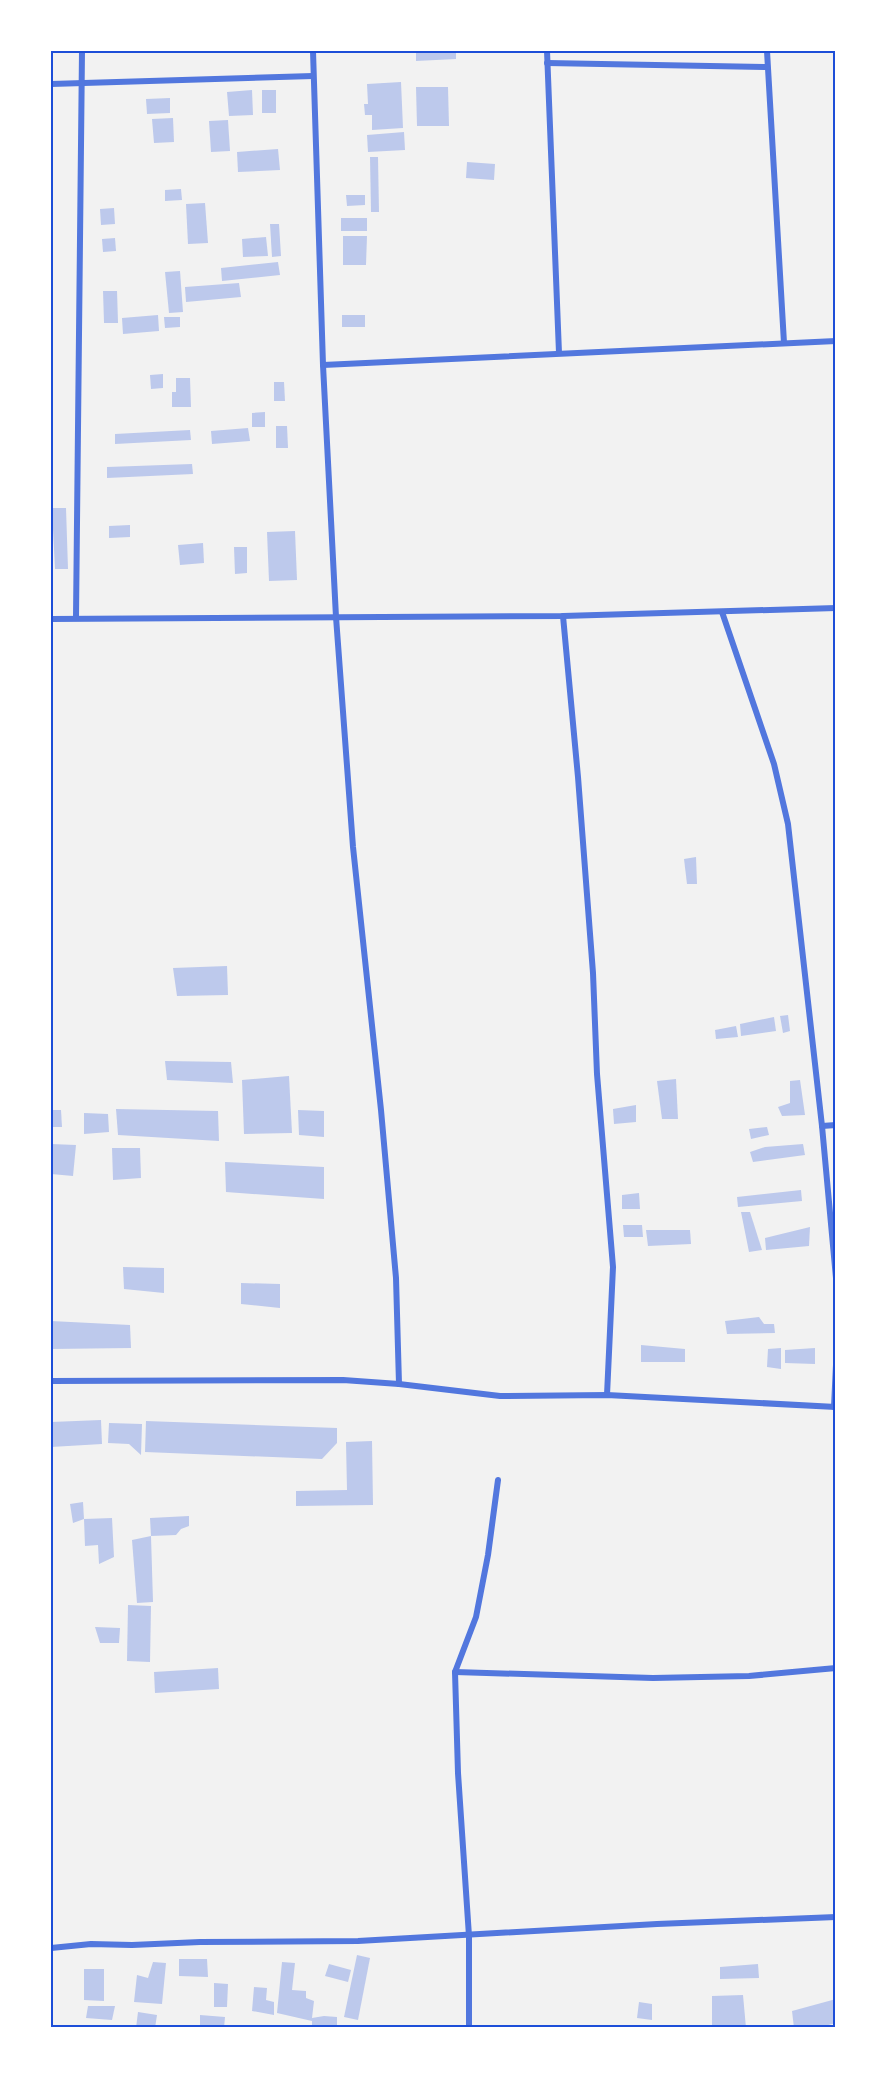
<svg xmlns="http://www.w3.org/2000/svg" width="887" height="2079" font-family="Ubuntu,sans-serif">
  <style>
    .building { fill: #bdc9ec }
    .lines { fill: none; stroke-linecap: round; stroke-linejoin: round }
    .minor { stroke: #5277de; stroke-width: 6 }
    .neatline { fill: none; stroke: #1d4ed8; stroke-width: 2 }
  </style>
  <rect width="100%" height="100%" fill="#f2f2f2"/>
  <!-- building -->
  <g class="building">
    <polygon points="416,51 456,51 456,59 416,61"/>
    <polygon points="401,82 403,128 372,130 372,115 365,115 364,104 368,104 367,84"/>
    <polygon points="416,87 448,87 449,126 417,126"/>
    <polygon points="252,90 253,115 229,116 227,92"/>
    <rect x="262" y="90" width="14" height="23"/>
    <polygon points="170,98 170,113 147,114 146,99"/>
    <polygon points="173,118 174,142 154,143 152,119"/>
    <polygon points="228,120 230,151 211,152 209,121"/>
    <polygon points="404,132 405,150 368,152 367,135"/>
    <polygon points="278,149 280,170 238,172 237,152"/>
    <polygon points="370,157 378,157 379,212 371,212"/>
    <polygon points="467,162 495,164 494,180 466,178"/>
    <polygon points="181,189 182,200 165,201 165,190"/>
    <polygon points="346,195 365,195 365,205 347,206"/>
    <polygon points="205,203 208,243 188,244 186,204"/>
    <polygon points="114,208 115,224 101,225 100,209"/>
    <rect x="341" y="218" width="26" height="13"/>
    <polygon points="270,224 279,224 281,256 272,257"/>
    <polygon points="343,236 367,236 366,265 343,265"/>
    <polygon points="266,237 268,256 243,257 242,239"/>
    <polygon points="115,238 116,251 103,252 102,239"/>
    <polygon points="278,262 280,275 222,281 221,268"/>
    <polygon points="180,271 183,312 169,313 165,272"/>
    <polygon points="239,283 241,297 186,302 185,287"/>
    <polygon points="103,291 117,291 118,323 104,323"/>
    <polygon points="158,315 159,331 123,334 122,318"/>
    <rect x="342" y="315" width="23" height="12"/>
    <polygon points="164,317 180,317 180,327 165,328"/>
    <polygon points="163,374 163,388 151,389 150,375"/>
    <polygon points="176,378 190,378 191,407 172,407 172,392 176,392"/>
    <polygon points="274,382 284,382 285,401 274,401"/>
    <polygon points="265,412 265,427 252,427 252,413"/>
    <polygon points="276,426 287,426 288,448 276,448"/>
    <polygon points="248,428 250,441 212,444 211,431"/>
    <polygon points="190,430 191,440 115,444 115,434"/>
    <polygon points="192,464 193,474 107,478 107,467"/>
    <polygon points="53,508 66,508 68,569 55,569 53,529 51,529"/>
    <polygon points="130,525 130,537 109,538 109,526"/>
    <polygon points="295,531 297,580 269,581 267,532"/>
    <polygon points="203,543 204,563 180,565 178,545"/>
    <polygon points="234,547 247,547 247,573 235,574"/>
    <polygon points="696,857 697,884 687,884 684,859"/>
    <polygon points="227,966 228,995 177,996 173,968"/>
    <polygon points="788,1015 790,1031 783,1033 780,1016"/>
    <polygon points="774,1017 776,1031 741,1036 740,1024"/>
    <polygon points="736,1026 738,1037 716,1039 715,1030"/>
    <polygon points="165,1061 231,1062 233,1083 167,1080"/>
    <polygon points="289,1076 292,1133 244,1134 242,1080"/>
    <polygon points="676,1079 678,1119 662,1119 657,1081"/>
    <polygon points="800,1080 805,1115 782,1116 778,1107 790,1103 790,1081"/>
    <polygon points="636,1105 636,1122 614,1124 613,1109"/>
    <polygon points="116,1109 218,1111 219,1141 118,1135"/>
    <polygon points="51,1110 61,1110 62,1127 51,1127"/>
    <polygon points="298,1110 324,1111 324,1137 299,1135"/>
    <polygon points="84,1113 108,1114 109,1132 84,1134"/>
    <polygon points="767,1127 769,1135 751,1139 749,1129"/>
    <polygon points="51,1144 76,1145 73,1176 51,1174"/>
    <polygon points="803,1144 805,1155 753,1162 750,1152 765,1147"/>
    <polygon points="112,1148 140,1148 141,1178 113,1180"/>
    <polygon points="225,1162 324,1167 324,1199 226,1192"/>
    <polygon points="801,1190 802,1201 738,1207 737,1197"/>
    <polygon points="639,1193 640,1209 622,1209 622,1195"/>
    <polygon points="741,1212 750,1212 762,1250 749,1252"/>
    <polygon points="623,1225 642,1225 643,1237 624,1237"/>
    <polygon points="810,1227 809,1246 766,1250 765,1238"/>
    <polygon points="646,1230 690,1230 691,1244 648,1246"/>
    <polygon points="123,1267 164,1268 164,1293 124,1289"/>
    <polygon points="241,1283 280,1284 280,1308 241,1304"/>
    <polygon points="759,1317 764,1324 774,1324 775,1333 727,1334 725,1321"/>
    <polygon points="51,1321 130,1325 131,1348 51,1349"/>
    <polygon points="641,1345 685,1349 685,1362 641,1362"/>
    <polygon points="781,1348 781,1369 767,1367 768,1349"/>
    <polygon points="815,1348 815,1364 785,1363 785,1350"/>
    <polygon points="101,1420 102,1444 51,1447 51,1422"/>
    <polygon points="146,1421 337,1428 337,1443 322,1459 145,1452"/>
    <polygon points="109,1423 142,1424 141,1455 129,1444 108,1443"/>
    <polygon points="372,1441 373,1505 296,1506 296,1491 347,1490 346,1442"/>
    <polygon points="83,1502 84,1519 73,1523 70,1504"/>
    <polygon points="189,1516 189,1526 181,1529 176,1535 151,1536 150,1518"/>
    <polygon points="112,1518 114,1557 99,1564 98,1545 85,1546 84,1519"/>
    <polygon points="151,1536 153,1602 137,1603 132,1540"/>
    <polygon points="128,1605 151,1606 150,1662 127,1661"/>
    <polygon points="95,1627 120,1628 119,1643 100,1643"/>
    <polygon points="218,1668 219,1689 155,1693 154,1672"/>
    <polygon points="357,1955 370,1958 358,2020 344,2017"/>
    <polygon points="179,1959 207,1959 208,1977 179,1976"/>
    <polygon points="153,1962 166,1963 162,2004 134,2002 137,1975 148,1978"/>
    <polygon points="282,1962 295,1963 292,1990 306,1991 306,1998 314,2001 312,2018 324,2016 337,2017 337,2028 312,2028 312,2021 277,2013"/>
    <polygon points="329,1964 351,1970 348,1982 325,1976"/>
    <polygon points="758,1964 759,1978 720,1979 720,1967"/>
    <polygon points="84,1969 104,1969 104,2001 84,2000"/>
    <polygon points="214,1983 228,1984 227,2007 214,2007"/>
    <polygon points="254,1987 267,1988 266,2000 274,2002 274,2015 252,2011"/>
    <polygon points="743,1995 746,2028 712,2028 712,1996"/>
    <polygon points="836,1999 836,2023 817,2028 794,2028 792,2011"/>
    <polygon points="639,2002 652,2004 652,2020 637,2018"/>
    <polygon points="88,2006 115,2006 112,2020 86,2018"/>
    <polygon points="138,2012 157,2015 155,2028 136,2028"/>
    <polygon points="200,2015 225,2017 224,2028 200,2028"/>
  </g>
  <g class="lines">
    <!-- minor -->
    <g class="minor">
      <polyline points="313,51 323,365 336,617 353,847 381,1110 396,1278 399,1384"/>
      <polyline points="547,51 559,353"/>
      <polyline points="767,51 784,343"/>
      <polyline points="547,63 767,67"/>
      <polyline points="51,84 313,76"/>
      <polyline points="323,365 836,341"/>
      <polyline points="722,612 774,764 788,824 822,1126 836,1278"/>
      <polyline points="563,616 578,777 593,973 597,1074 613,1267 607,1395"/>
      <polyline points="76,617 82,51"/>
      <polyline points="51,619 563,616 836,608"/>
      <polyline points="822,1126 836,1125"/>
      <polyline points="51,1381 343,1380 399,1384 500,1396 607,1395 836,1407"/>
      <polyline points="834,1407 836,1365"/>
      <polyline points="455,1672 653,1678 749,1676 836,1668"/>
      <polyline points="51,1948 91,1944 132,1945 200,1942 358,1941 657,1924 836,1917"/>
      <polyline points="469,2028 469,1936 458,1773 455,1672 476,1617 488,1555 498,1480"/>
    </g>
  </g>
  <!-- border -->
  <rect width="887" height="2079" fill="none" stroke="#ffffff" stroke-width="105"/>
  <rect x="52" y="52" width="782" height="1974" class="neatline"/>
</svg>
